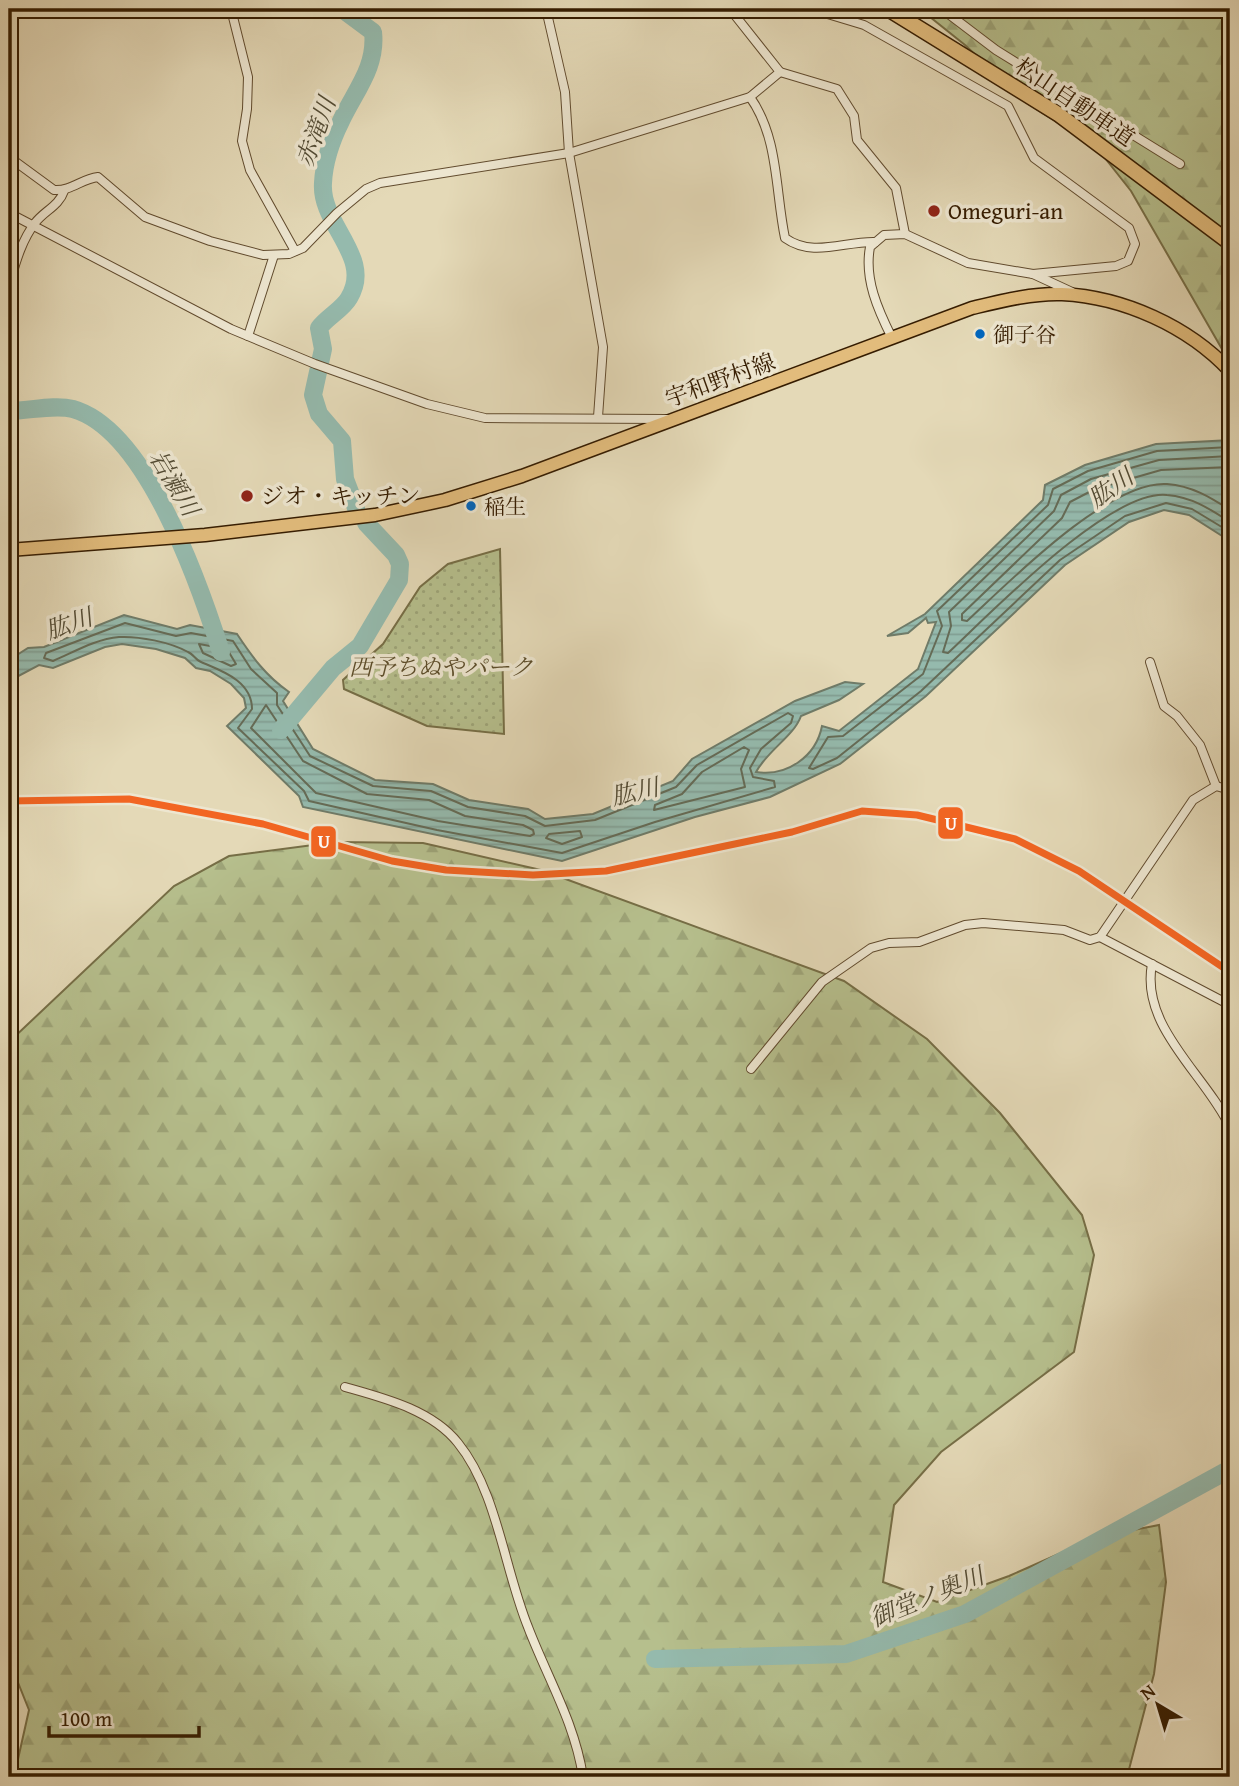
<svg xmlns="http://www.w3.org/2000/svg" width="1239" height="1786" font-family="'Gentium Book Plus','Noto Serif JP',serif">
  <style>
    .forest { fill: url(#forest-firs); stroke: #766e46; stroke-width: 2 }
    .park { fill: url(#park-dots); stroke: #766e46; stroke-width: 2 }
    .water { fill: url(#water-rules); stroke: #6f7b68; stroke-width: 2 }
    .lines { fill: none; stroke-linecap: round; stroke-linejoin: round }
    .shore { stroke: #656b56; stroke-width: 2 }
    .river { stroke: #95baad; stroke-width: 18 }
    .street-casing { stroke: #614b2e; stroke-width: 10 }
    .primary-casing { stroke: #351c00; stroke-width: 15 }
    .highway-casing { stroke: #351c00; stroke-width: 17 }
    .street { stroke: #ede6d0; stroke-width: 8 }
    .primary { stroke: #e2bc7c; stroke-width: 12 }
    .highway { stroke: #e2bc7c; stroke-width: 14 }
    .rail-1-casing { stroke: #ede6d0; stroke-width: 12 }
    .rail-1 { stroke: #f26522; stroke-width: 7 }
    .poi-dot { fill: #8f2418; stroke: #ede6d0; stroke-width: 2.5 }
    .bus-dot { fill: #0065bd; stroke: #ede6d0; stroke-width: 2.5 }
    .labels { text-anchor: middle; stroke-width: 7; stroke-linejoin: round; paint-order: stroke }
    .bus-label { font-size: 21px; fill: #351c00; stroke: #ede6d0; text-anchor: start }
    .street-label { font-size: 23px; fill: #351c00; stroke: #ede6d0 }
    .poi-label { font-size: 23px; fill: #351c00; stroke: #ede6d0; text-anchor: start }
    .park-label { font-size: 23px; font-style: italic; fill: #5c4d2a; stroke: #ede6d0 }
    .water-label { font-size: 24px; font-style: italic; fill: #524b34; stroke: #ede6d0 }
    .line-badge { stroke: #ede6d0; stroke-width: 2.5 }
    .badge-label { font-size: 19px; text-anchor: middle; font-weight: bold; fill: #fff }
  </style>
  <defs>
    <pattern id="forest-firs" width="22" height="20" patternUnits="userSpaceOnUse" patternTransform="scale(1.75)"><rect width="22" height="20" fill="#b6bf8d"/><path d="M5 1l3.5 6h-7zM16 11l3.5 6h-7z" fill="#9da478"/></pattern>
    <pattern id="park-dots" width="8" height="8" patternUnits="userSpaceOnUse" patternTransform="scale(1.75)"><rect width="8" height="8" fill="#b6bf8d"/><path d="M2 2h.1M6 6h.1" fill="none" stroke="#9da478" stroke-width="1.8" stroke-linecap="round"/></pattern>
    <pattern id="water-rules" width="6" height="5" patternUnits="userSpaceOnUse" patternTransform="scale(1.75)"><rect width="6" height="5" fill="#95baad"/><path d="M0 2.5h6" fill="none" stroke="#819f93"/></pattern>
  </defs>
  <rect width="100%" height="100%" fill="#e4d9b7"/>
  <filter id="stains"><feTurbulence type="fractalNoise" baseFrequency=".00286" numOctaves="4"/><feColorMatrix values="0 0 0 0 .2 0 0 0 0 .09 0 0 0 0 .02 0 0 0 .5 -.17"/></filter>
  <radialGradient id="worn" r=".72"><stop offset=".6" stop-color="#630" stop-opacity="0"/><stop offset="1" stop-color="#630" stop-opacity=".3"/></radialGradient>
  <!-- forest -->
  <g class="forest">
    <polygon points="920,9 1230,9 1230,363 1131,191 1097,148 1027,103 965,45"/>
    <polygon points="336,842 423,843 541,870 844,981 927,1039 1000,1113 1082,1215 1094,1255 1074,1352 941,1452 894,1505 883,1582 937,1602 1009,1576 1097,1537 1159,1525 1166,1582 1154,1674 1127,1777 14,1777 29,1710 9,1660 9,1042 174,886 229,856"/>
  </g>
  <!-- park -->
  <polygon class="park" points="500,549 504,734 427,726 344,689 343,680 383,644 420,587 448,564"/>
  <!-- water -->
  <path class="water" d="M1230,440v101l-41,-26 -25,-5 -35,12 -64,43 -139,131 -86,68 -70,33 -75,20 -133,44 -259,-54 -4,-11 -72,-70 19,-18 -2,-10 -13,-14 -21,-13 -14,-3 -11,-10 -29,-9 -34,-5 -17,3 -52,21 -14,-3 -30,16v-21l19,-12 16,-1 80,-32 53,14 13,-4 47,9c16,24 29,42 52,58l-6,9 30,48 62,31 58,4 36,16 59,9 17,10 48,-5 80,-33 19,-22 103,-58 50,-19 18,2 -24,16 -38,16c-7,20 -33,34 -45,56 30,5 60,-15 66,-46l17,5 79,-62 18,-47 -8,1 -2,-5 -18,15 -21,3 38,-22 118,-114 2,-15 40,-20 71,-21z"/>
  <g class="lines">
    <!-- shore -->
    <g class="shore">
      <polyline points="1230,447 1157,451 1088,471 1053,489 1048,505 937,611 942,626 923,674 843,736 828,737 809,768 813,769 837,758 921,691 1060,560 1125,516 1166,503 1192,509 1230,532"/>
      <path d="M1230,456l-71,4 -68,19 -30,16 -7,16 -105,101 2,14 -8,26 5,1c42,-39 162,-164 219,-158 25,2 43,14 63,27"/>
      <path d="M1230,467l-69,3 -66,19 -25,13 -8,16 -100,96v6l5,1c41,-38 142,-141 200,-137 25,2 43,13 63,26"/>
      <path d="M125,623l51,13 15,-3 42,8 18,28 26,24v12l33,51 63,30 58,5 37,16 57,9 20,10 50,-6 81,-33 21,-22 91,-52 5,3 -2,7 -30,26 -11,19 3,9 21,4 1,6 -120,35 -93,31 -125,-23 -128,-29 -5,-10 -66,-63 14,-19c0,-28 -30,-38 -51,-47 -5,-2 -8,-8 -13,-10 -18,-10 -49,-16 -69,-15 -23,2 -45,15 -66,24l-9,-3 2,-5z"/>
      <polygon points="199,644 227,649 236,664 231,666 203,653"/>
      <polygon points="266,705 303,761 367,794 429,800 465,816 523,825 533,830 534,834 530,836 438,821 316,793 251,728"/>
      <polygon points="744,747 749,750 741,769 745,787 654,810 655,805 682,794 702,772"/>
      <polygon points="580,831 582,837 562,844 546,838 549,834"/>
    </g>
    <!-- river -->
    <g class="river">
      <path d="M342,9l31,23c4,35 -18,59 -32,89 -9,18 -17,42 -18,62 -3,42 51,74 26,115 -6,11 -22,19 -30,30l4,21 -10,46 6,19 23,27 3,38 11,29"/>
      <path d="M9,411c20,0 45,-7 64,-2 74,21 127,177 148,243"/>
      <polyline points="281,730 333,668 360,646 399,580 400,564 396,555 366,523"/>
      <polyline points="655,1659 846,1654 965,1614 1230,1469"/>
    </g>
    <defs>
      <g id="street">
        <polyline points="231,9 248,77 247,109 242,141 250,170 295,251"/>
        <polyline points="546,9 565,92 569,153 603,347 598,417"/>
        <polyline points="730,9 780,72"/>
        <polyline points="811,9 864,25 1008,106 1034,158 1129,228 1135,244 1128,261 1116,266 1033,274"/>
        <polyline points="942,9 996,50 1180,164"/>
        <path d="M750,97c29,41 25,93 35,141 28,20 59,3 90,4"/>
        <path d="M9,157l45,33c18,1 27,-11 44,-13l47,40 65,24 53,14 26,-1 14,-6 34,-35 29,-24 14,-6 189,-30 181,-56 30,-25 57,17 17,27 3,24 39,48 9,46"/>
        <polyline points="9,213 231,329 315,364 427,404 485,418 668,419"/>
        <path d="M9,285c6,-20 12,-44 26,-62 9,-12 24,-17 29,-32"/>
        <polyline points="248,336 274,255"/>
        <path d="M892,338c-14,-28 -28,-59 -22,-91l14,-12 21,-1 63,29 65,11 39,18"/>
        <polyline points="1150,662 1164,706 1177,716 1200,745 1216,786"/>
        <polyline points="1100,937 1230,1005"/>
        <path d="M1152,964c-12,63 54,111 78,163"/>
        <polyline points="751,1069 822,982 871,948 889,943 919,942 965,925 983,923 1064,930 1090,940 1100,937 1193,800 1216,786 1230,790"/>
        <path d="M345,1387c39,11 87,23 113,56 39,48 46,125 70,184 19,50 47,96 55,150"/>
      </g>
      <path id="primary" d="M9,550l196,-15 170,-20 70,-15 77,-24 450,-168c29,-7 60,-15 90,-14 61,3 126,32 168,77"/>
      <polyline id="highway" points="888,9 1058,114 1230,243"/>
    </defs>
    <!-- street casing -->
    <use href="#street" class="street-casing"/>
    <!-- primary casing -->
    <use href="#primary" class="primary-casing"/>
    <!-- highway casing -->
    <use href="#highway" class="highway-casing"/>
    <!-- street -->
    <use href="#street" class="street"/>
    <!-- primary -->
    <use href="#primary" class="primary"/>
    <!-- highway -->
    <use href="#highway" class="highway"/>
    <defs>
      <polyline id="rail-1" points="9,801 129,799 263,824 392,861 446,870 533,875 606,871 792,832 862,811 917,815 1015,839 1079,871 1230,972"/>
    </defs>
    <!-- rail-1 casing -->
    <use href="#rail-1" class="rail-1-casing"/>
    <!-- rail-1 -->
    <use href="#rail-1" class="rail-1"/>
  </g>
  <!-- markers -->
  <g class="poi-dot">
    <circle cx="934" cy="211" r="7"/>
    <circle cx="247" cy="496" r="7"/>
  </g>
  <g class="bus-dot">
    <circle cx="980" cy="334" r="6"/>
    <circle cx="471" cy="506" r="6"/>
  </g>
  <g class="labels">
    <!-- bus labels -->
    <g class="bus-label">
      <text x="993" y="342">御子谷</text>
      <text x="484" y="514">稲生</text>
    </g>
    <!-- street labels -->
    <g class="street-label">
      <text transform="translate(1075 102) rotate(34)" y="8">松山自動車道</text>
      <text transform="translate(720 380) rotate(-20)" y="8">宇和野村線</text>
    </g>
    <!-- poi labels -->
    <g class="poi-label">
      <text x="948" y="219">Omeguri-an</text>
      <text x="261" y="504">ジオ・キッチン</text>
    </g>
    <!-- park labels -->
    <g class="park-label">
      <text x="441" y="675">西予ちぬやパーク</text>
    </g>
    <!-- water labels -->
    <g class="water-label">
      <text transform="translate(316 132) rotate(-70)" y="8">赤滝川</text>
      <text transform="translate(174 483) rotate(59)" y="8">岩瀬川</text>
      <text transform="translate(1111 488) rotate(-35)" y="8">肱川</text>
      <text transform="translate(69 624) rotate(-19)" y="8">肱川</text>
      <text transform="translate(635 792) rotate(-13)" y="8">肱川</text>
      <text transform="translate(927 1597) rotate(-22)" y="8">御堂ノ奥川</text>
    </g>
  </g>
  <g class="line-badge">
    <rect x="937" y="806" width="27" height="34" rx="7" fill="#f26522"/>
    <rect x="310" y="825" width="27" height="33" rx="7" fill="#f26522"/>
  </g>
  <g class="badge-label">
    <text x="951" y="830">U</text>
    <text x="324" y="848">U</text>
  </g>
  <!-- margin -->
  <rect width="1239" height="1786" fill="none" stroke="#e4d9b7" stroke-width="35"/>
  <rect x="10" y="10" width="1218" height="1765" fill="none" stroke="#351c00" stroke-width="3.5"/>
  <rect x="18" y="18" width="1204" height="1751" fill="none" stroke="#351c00" stroke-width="2"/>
  <!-- north arrow -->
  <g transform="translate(1158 1705) rotate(322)" stroke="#ede6d0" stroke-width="5" paint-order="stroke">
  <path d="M0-5L12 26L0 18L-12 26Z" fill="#351c00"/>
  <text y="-10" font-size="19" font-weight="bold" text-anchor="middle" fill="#351c00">N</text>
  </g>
  <!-- scale -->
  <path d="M49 1726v10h150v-10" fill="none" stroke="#351c00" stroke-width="3.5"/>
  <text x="60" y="1726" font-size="21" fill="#351c00" stroke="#ede6d0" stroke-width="5" paint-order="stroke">100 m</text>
  <rect width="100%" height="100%" filter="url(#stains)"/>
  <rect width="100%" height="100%" fill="url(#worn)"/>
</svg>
